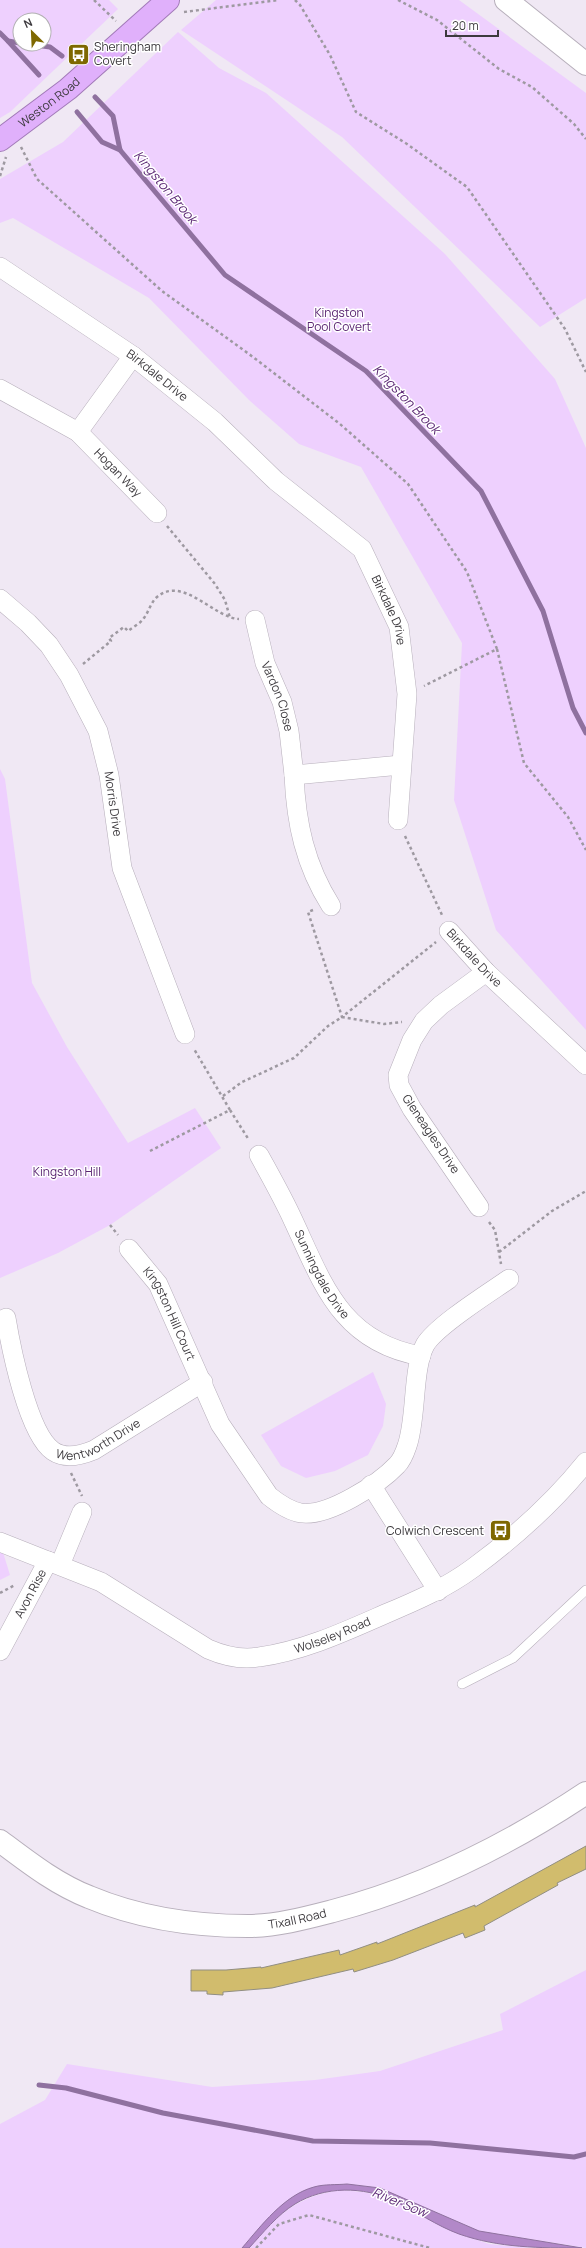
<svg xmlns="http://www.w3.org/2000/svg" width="586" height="2248" font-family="Manrope,sans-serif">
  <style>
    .green { fill: #eed0fe; fill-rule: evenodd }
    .water { fill: #b288c8; stroke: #8f719f }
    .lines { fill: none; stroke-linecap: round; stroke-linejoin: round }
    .stream { stroke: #8f719f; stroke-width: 5 }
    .building { fill: #d1bc6d; stroke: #918e82 }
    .service-casing { stroke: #b7afbb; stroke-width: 10 }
    .minor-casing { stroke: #b7afbb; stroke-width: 20 }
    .tertiary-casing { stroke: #b7afbb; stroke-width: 24 }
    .trunk-casing { stroke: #a27ab8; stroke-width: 24 }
    .path { stroke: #9e99a1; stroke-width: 2.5; stroke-dasharray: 3 3; stroke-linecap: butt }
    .service { stroke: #fff; stroke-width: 9 }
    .minor { stroke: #fff; stroke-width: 19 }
    .tertiary { stroke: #fff; stroke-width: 22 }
    .trunk { stroke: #e0b0fb; stroke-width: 22 }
    .labels { text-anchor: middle; stroke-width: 3; stroke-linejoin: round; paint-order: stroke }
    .poi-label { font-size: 12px; fill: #3d3a3e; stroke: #fff; text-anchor: start }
    .street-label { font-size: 12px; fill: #3d3a3e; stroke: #fff }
    .park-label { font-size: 12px; fill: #5a2572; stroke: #fff }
    .water-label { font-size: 13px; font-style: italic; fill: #5e2a77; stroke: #fff }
  </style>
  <rect width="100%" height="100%" fill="#f0e8f4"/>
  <!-- green -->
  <g class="green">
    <path d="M0,0h109l9,9 -108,103 -10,6zM20,20h24v24h-24z"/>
    <polygon points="216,0 459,0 586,93 586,298 540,327 342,137 181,30"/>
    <polygon points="178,32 219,68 266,93 445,254 555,379 586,448 586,1030 496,930 454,800 462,643 361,467 299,444 249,400 149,298 13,218 0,223 0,179 63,142"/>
    <polygon points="0,769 5,779 32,983 67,1047 128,1143 195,1108 221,1148 110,1225 58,1253 0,1278"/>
    <polygon points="373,1372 386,1404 383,1426 368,1455 335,1471 306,1478 281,1466 261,1435"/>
    <polygon points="0,1549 2,1549 10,1575 0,1580"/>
    <polygon points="586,1970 586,2248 479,2231 380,2188 347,2184 328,2186 294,2197 280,2207 242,2248 0,2248 0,2124 45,2100 67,2064 212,2087 315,2080 380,2071 503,2030 500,2014"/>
    <path d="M340,2190l24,2 29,8 65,33 31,11 43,4h-283c29,-33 46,-51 91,-58z"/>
  </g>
  <!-- water -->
  <path class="water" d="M347,2184l33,4 99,43 103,17c-42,0 -83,0 -123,-14 -22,-8 -43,-23 -65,-33 -30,-15 -70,-15 -99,3 -18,11 -32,29 -46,44h-7c19,-22 42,-53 72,-61 10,-3 23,-2 33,-3z"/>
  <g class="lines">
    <!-- stream -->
    <g class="stream">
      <polyline points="0,33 8,41 20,43"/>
      <polyline points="8,41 39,75"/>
      <polyline points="28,44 50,47 62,56"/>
      <polyline points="95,97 113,116 120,150 225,275 366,371 481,491 543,611 573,708 586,733"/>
      <polyline points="77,112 102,142 120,150"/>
      <polyline points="39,2085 66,2088 163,2113 313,2141 430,2143 574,2157 586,2154"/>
    </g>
  </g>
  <!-- building -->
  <polygon class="building" points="586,1846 586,1869 557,1883 558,1885 484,1926 485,1930 465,1938 463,1933 393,1960 354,1972 353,1969 272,1988 223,1992 223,1995 207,1994 207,1991 191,1991 191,1970 226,1970 261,1967 261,1968 339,1950 340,1955 377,1942 377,1944 475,1905 475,1907"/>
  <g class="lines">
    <defs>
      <polyline id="service" points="462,1684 513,1658 586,1590"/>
      <g id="minor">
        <path id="s1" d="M0,267l133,89 82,66 61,59 86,68 37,78 8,67 -9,126"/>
        <polyline points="0,389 78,432 133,356"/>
        <path id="s2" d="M78,432l79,81"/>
        <path id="s3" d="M0,599l28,24 21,22 20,30 29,56 11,44 13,93 63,166"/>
        <path id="s4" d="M255,620l10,43 17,39 7,29 5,44 107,-10"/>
        <path d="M294,775c2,48 11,90 37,131"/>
        <path id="s5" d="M449,931l37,41 100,93"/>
        <path id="s6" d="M259,1155c12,22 24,43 34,65 30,64 48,122 128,136"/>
        <polyline points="479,1207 412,1109 399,1085 398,1075 412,1040 424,1021 441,1005 486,972"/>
        <path id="s7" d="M129,1249l29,35 62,140 49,72c10,8 20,15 32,17 27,4 78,-29 96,-48 4,-4 8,-13 10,-19 10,-28 5,-77 18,-101 11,-19 64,-52 84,-66"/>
        <path id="s8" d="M6,1318c5,30 22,116 47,133 13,9 29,4 41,-1l109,-68"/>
        <polyline points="371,1485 438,1591"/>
        <path id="s9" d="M0,1542l101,40 107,67c16,7 33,11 51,8 44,-6 85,-25 126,-43 31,-13 61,-26 88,-46 42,-31 81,-66 113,-106"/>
        <polyline points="60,1565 82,1512"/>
        <path id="s10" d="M0,1651l48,-90"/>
      </g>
      <g id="tertiary">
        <polyline points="506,0 586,64"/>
        <path id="s11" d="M0,1841c28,21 56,43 89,56 50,21 105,29 159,29 28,0 58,-8 85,-15 91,-24 175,-66 253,-118"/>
      </g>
      <g id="trunk">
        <path id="s12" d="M0,140l68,-51 100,-89"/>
      </g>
    </defs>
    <!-- service casing -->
    <use href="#service" class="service-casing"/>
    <!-- minor casing -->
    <use href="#minor" class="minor-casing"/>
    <!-- tertiary casing -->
    <use href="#tertiary" class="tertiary-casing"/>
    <!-- trunk casing -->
    <use href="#trunk" class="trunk-casing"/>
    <!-- path -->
    <g class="path">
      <polyline points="94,0 116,21"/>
      <polyline points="295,0 300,5 330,55 356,112 407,144 467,187 565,329 586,372"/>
      <polyline points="398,0 437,20 499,69 532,87 574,124 586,139"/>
      <polyline points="184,12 279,0"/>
      <polyline points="21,147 37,179 162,291 253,357 340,424 408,484 467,572 497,649 424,686"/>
      <polyline points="0,176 6,157"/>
      <polyline points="167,526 215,584 225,600 230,618"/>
      <polyline points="497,649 524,763 568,817 586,850"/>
      <path d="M83,664l28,-23 -2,-3 15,-11 4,4c5,-4 13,-8 16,-13 5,-7 7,-16 13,-21 26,-22 57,21 82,22"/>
      <polyline points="405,836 442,915"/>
      <polyline points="313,910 308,912 342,1017 436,942"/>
      <polyline points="223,1096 242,1082 294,1058 328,1026 342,1017 384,1024 402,1022"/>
      <polyline points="230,1110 249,1140"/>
      <polyline points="150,1151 230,1110 194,1049"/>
      <polyline points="489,1222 495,1230 501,1264"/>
      <polyline points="110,1225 118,1235"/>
      <polyline points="499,1252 552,1211 586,1191"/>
      <polyline points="71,1473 82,1496"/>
      <polyline points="0,1593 15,1585"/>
      <polyline points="256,2248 279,2224 309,2215 430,2248"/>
    </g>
    <!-- service -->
    <use href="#service" class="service"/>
    <!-- minor -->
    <use href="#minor" class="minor"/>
    <!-- tertiary -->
    <use href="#tertiary" class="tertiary"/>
    <!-- trunk -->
    <use href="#trunk" class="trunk"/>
  </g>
  <!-- icons -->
  <defs>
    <symbol id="bus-square" viewBox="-11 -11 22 22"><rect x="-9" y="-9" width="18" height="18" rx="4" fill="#7e6800" stroke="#fff"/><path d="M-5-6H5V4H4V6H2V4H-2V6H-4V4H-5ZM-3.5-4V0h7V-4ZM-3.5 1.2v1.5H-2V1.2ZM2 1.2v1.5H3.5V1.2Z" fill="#fff"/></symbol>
  </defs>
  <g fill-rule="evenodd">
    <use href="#bus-square" x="66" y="42" width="25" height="25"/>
    <use href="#bus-square" x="488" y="1518" width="25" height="25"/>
  </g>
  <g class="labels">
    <!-- poi labels -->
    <g class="poi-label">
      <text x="94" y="51">Sheringham<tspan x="94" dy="14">Covert</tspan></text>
      <text x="484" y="1535" text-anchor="end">Colwich Crescent</text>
    </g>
    <!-- street labels -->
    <g class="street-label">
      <text dy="4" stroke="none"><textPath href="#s12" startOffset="62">Weston Road</textPath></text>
      <text dy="4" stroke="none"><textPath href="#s1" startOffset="191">Birkdale Drive</textPath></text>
      <text dy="4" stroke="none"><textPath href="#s2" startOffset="57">Hogan Way</textPath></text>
      <text dy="4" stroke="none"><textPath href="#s1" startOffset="527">Birkdale Drive</textPath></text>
      <text dy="4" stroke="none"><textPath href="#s4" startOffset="80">Vardon Close</textPath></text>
      <text dy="4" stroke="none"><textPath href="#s3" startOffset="241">Morris Drive</textPath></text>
      <text dy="4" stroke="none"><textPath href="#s5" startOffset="37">Birkdale Drive</textPath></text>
      <text transform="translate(431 1134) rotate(56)" y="4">Gleneagles Drive</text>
      <text dy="4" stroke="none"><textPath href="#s6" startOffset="135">Sunningdale Drive</textPath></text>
      <text dy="4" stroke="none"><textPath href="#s7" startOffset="77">Kingston Hill Court</textPath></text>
      <text dy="4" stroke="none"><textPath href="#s8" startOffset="193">Wentworth Drive</textPath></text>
      <text dy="4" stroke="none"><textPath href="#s10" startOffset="65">Avon Rise</textPath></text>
      <text dy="4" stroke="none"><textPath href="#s9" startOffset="364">Wolseley Road</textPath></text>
      <text dy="4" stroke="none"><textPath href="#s11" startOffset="318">Tixall Road</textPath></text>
    </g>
    <!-- park labels -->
    <g class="park-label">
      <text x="339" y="317">Kingston<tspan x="339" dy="14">Pool Covert</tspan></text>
      <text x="67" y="1176">Kingston Hill</text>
    </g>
    <!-- water labels -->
    <g class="water-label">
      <text transform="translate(166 187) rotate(50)" y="5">Kingston Brook</text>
      <text transform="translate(407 399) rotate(46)" y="5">Kingston Brook</text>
      <text transform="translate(400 2202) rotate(22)" y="5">River Sow</text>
    </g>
  </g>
  <!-- north arrow -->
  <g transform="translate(32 32) rotate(336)"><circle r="19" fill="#ffffff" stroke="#b1b0b2"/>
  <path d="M0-3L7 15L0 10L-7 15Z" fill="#7e6800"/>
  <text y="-6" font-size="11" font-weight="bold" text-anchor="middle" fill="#3d3a3e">N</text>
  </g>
  <!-- scale -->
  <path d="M446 30v6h52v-6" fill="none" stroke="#3d3a3e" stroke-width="2"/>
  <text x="452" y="30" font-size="12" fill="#3d3a3e" stroke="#ffffff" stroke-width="3" paint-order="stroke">20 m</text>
</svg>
